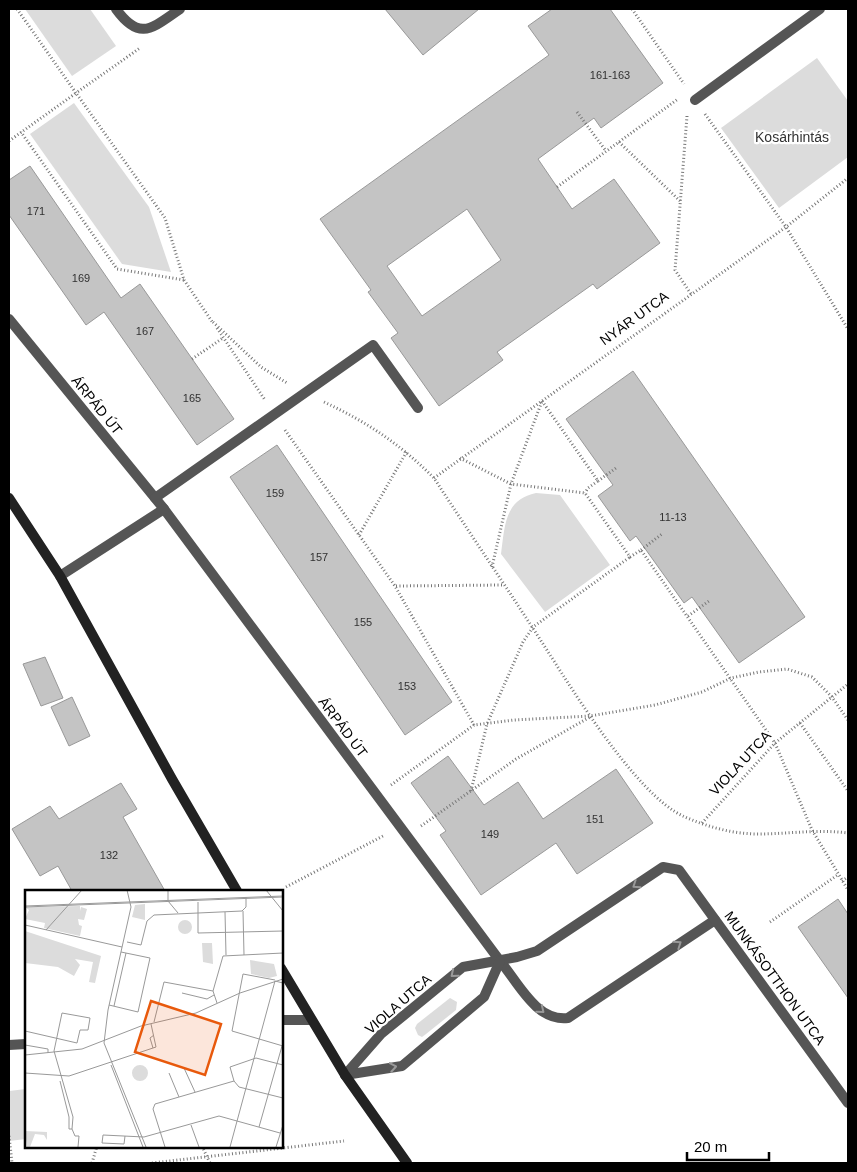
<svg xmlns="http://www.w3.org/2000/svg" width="857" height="1172" font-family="Arial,sans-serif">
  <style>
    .green { fill: #dcdcdc }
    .building { fill: #c4c4c4; stroke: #999; fill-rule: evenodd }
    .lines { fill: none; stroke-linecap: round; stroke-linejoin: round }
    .path { stroke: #777; stroke-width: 3; stroke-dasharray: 1 2.5; stroke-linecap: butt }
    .lane { stroke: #555; stroke-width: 10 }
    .street { stroke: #555; stroke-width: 10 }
    .secondary { stroke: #222; stroke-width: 10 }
    .oneway { stroke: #999 }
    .labels { text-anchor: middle; stroke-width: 4.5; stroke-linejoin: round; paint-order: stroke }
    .number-label { font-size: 11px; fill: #313131 }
    .park-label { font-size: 14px; fill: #333; stroke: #fff }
    .street-label { font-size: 14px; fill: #000; stroke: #fff }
    .inset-road { fill: none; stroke: #999; stroke-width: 1 }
    .view { fill: #e8590c; fill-opacity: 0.15; stroke: #e8590c; stroke-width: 2.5 }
    .inset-edge { fill: none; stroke: #000; stroke-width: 2.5 }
  </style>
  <rect width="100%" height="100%" fill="#fff"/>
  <!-- green -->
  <g class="green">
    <polygon points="25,9 90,9 116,46 72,76"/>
    <polygon points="817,58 848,101 848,157 779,208 721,128"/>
    <polygon points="74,103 149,207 171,272 122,264 30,134"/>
    <path d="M536,493l24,2 50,70 -65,47 -44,-58c4,-28 3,-54 35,-61z"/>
    <polygon points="450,998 457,1002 456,1010 426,1034 422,1037 418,1035 415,1028 417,1024"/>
    <polygon points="26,1089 26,1139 9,1141 9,1091"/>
  </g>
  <!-- building -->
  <g class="building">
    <polygon points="385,9 479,9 423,55"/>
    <path d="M552,9h58l53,74 -62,45 -7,-10 -56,41 34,50 42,-30 46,64 -63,46 -4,-5 -96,68 6,8 -64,46 -48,-68 7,-5 -30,-41 3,-2 -51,-71 229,-164 -21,-29zM467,209l34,51 -79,56 -35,-50z"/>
    <polygon points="30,166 121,298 140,284 234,419 197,445 104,312 86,325 9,215 9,180"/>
    <polygon points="633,371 805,617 739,663 692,597 684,603 636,536 630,541 598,496 613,485 566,419"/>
    <polygon points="277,445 452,702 405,735 230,477"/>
    <polygon points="45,657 63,698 41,706 23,664"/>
    <polygon points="72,697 90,736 69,746 51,707"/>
    <polygon points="448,756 484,805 518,782 543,819 616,769 653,823 577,874 556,843 481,895 440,835 446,831 411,783"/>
    <polygon points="121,783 137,809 123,817 165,891 72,891 58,866 40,876 12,829 50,806 59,819"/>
    <polygon points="838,899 848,914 848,998 798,927"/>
  </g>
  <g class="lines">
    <!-- path -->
    <g class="path">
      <polyline points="17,9 76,93 140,48"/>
      <polyline points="632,9 684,84"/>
      <polyline points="577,112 606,151"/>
      <polyline points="705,114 786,227 848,329"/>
      <polyline points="687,116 675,270 691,294"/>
      <polyline points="9,141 76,93 165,218 184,280 117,269 21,132"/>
      <polyline points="619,142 680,201"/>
      <polyline points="557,187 678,99"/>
      <polyline points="184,280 213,323"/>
      <polyline points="213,322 261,367 287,383"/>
      <polyline points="217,328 265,400"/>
      <polyline points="192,359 223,338"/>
      <polyline points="542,401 598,481 588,488 585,493"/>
      <path d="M324,402c43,20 76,42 110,76 33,51 67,101 100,152 31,47 100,165 151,187 23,10 48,17 73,17 31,0 59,-5 90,-1"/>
      <polyline points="285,430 395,586 474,725"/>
      <polyline points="460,458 511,484 585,493 630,557 641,550 775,743 812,830 848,890"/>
      <polyline points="434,478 786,227 848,178"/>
      <polyline points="598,481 616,468"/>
      <polyline points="359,535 407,451"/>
      <polyline points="641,550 662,534"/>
      <polyline points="492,567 511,484 542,401"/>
      <polyline points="396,586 503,585"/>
      <polyline points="688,616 709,601"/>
      <polyline points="800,723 848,791"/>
      <polyline points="391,785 474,725 514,720 590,716 655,705 702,692 731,678 759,672 787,669 812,677 832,697 848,720"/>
      <polyline points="471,791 487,724 523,642 533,627 630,557"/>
      <polyline points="702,823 775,743 848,684"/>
      <polyline points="421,826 516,759 590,717"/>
      <polyline points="842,881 848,877"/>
      <polyline points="286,887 383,836"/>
      <polyline points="770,922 839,874"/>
      <polyline points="9,1136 12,1163"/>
      <polyline points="202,1146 210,1163"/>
      <polyline points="92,1163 97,1146"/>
      <polyline points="152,1163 344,1141"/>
    </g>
    <!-- lane -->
    <g class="lane">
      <path d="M116,9c24,33 36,19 64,0"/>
      <polyline points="695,100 820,9"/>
      <polyline points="9,319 164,509 500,961"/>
      <polyline points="155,498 373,345 418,408"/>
      <polyline points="60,576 164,509"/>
    </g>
    <!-- street -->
    <g class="street">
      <path d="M500,961c18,21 36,61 68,57l147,-98"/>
      <polyline points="281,1020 311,1020"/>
      <polyline points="9,1045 26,1044"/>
      <polyline points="345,1075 381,1034 463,967 517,957 537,951 663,867 679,870 848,1103"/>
      <polyline points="345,1075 402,1066 484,997 500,961"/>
    </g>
    <!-- secondary -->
    <g class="secondary">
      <polyline points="9,498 60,576 172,779 237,891"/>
      <polyline points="281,968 345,1075 407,1163"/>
    </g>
  </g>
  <!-- one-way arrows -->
  <defs><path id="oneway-chevron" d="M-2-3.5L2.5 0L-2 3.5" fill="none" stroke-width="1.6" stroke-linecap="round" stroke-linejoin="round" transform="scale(1.25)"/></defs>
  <g class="oneway">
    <use href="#oneway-chevron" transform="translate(636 885) rotate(146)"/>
    <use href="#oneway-chevron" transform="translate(678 944) rotate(-34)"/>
    <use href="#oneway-chevron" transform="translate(454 974) rotate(140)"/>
    <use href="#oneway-chevron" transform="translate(541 1010) rotate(39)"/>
    <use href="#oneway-chevron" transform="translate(393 1067) rotate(-10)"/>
  </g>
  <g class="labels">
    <!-- number labels -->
    <g class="number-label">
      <text x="610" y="79">161-163</text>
      <text x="36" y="215">171</text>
      <text x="81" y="282">169</text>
      <text x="145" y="335">167</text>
      <text x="192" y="402">165</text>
      <text x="275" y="497">159</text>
      <text x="673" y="521">11-13</text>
      <text x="319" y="561">157</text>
      <text x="363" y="626">155</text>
      <text x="407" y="690">153</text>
      <text x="595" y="823">151</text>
      <text x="490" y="838">149</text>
      <text x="109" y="859">132</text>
    </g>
    <!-- park labels -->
    <g class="park-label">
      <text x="792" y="142">Kosárhintás</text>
    </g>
    <!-- street labels -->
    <g class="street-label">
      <text transform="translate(634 318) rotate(-36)" y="5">NYÁR UTCA</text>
      <text transform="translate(97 405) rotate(51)" y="5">ÁRPÁD ÚT</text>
      <text transform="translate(343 727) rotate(53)" y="5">ÁRPÁD ÚT</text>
      <text transform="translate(740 763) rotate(-47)" y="5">VIOLA UTCA</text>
      <text transform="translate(775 978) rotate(54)" y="5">MUNKÁSOTTHON UTCA</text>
      <text transform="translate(398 1004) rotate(-41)" y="5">VIOLA UTCA</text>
    </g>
  </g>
  <!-- overview -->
  <g transform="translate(25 890)">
    <rect width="258" height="258" fill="#fff"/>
    <path d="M120,14v16l-13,-3 3,-12zM55,16v5l1,-4 6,2 -3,11 -6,-1 1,6 3,1 -2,10 -36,-8 1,-5 -20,-4 4,-9 -4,-3zM153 37a7 7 0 1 1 14 0a7 7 0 1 1-14 0ZM0,41l76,25 -6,27 -6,-1 4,-20 -18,-3 5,6 -6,11 -16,-9 -33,-4zM177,53h10l1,21 -10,-2zM225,70l24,4 3,12 -8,2 -18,-4zM107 183a8 8 0 1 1 16 0a8 8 0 1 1-16 0ZM0,241l22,1v8l-3,-5 -9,-1 -5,13h-3z" fill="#dcdcdc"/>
    <path class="inset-road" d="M102,0l4,17 -23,103 -4,33 42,104M143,0v11l10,12M241,0l17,21M173,12v31l85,-2M0,16l258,-10M0,17l258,-10M218,21l1,44M200,22l1,43M0,35l97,22M21,40l36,-40M102,52l14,3 6,-24 7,-6 88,-4 4,-4v-10M250,90l-32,-6 -11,57 51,15M157,103l25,6 7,-4M192,113l-4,-12 10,-35 60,-3M84,115l29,7 12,-54 -29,-6M89,116l12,-53M129,132l10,-40 49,9M0,141l52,12M52,153l3,-13h8l2,-12 -28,-5 -8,38 19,66 -1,12 3,7h4l-1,11M0,155l23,4v4M128,158l-3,-10 4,-3M0,165l57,-6 59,-23 55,-13 44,-20 43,-14M231,168l27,7M86,175l32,82M159,178l11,24M0,183l44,3 87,-29 -5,-23M144,183l10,24M35,191l9,36v12h3M209,191l-4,-14 26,-9M166,235l8,22M234,237l23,-81M100,246l-1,8 -22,-1 1,-8 41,2 75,-21 61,17M140,257l-12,-38 2,-5 79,-23 5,6 44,11M205,257l45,-166 8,2M251,257l7,-22"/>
    <path class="view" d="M126,111l70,23 -16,51 -70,-23z"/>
    <rect width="258" height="258" class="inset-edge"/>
  </g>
  <!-- border -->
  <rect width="857" height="1172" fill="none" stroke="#000000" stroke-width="20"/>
  <!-- scale -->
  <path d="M687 1152v8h82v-8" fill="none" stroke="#000000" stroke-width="2.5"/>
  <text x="694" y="1152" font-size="15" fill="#000000" stroke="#ffffff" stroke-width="4" paint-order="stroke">20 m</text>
</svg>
